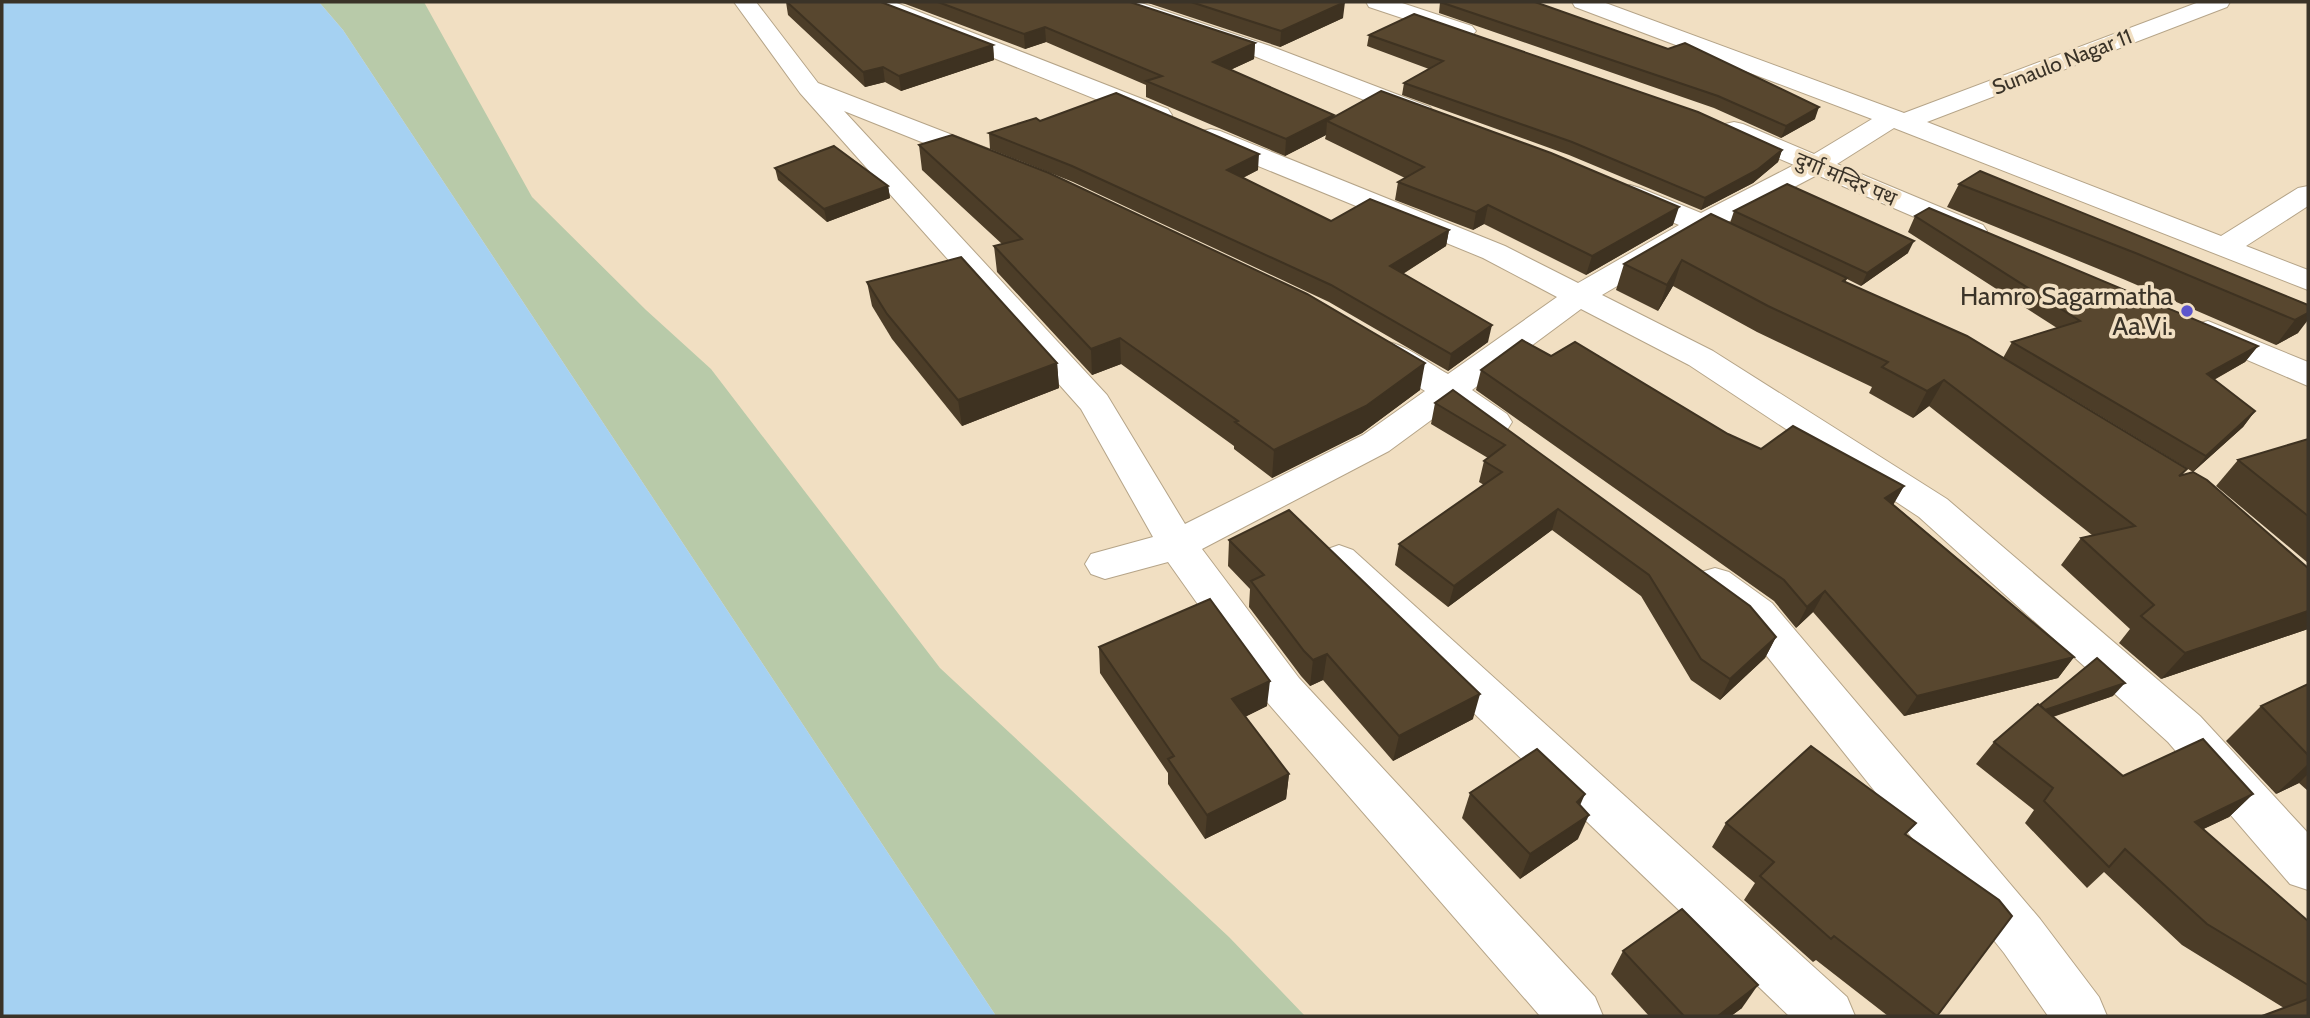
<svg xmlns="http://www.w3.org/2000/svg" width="2310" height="1018" font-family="Cabin,'Noto Sans Devanagari',sans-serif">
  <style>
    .green { fill: #b8caa9 }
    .water { fill: #a5d1f2 }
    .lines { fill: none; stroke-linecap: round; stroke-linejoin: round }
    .street-casing { stroke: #b5a488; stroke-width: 2 }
    .street { fill: #fff; fill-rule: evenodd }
    .wall { fill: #4c3d28 }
    .shaded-wall { fill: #3e3221 }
    .building { fill: #58472f; stroke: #3e3221; stroke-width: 2 }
    .poi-dot { fill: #5c55cd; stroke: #f1dfc2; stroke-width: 2.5 }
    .labels { text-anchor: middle; stroke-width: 7; stroke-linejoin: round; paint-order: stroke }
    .far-street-label { font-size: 21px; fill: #3a3328; stroke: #f1dfc2 }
    .poi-label { font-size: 26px; fill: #3a3328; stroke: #f1dfc2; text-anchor: end }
  </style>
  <rect width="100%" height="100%" fill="#f1dfc2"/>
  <!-- green -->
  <polygon class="green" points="319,2 424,2 532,197 646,310 711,369 940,668 1229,937 1305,1016 996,1016 343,30"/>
  <!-- water -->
  <polygon class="water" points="2,2 319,2 343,30 996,1016 2,1016"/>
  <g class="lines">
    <defs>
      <g id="street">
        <path d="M734,2h22l62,81 181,70 4,6 -4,6 -10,2 -10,-2 -135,-54 263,284 78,129 178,-89 62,-44 -57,-35 -5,-7 5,-7c28,-7 56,19 80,32l109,-77 -74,-39 -281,-115 -4,-6 4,-6 9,-2 9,2 285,115 73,37 101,-58 -59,-25 -4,-6 4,-6 10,-3 10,3 61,25 93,-48 -69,-29 -4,-6 4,-6 9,-2 9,2 71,30 58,-35 -297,-112 -3,-5h31l301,111 295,-111h31l-3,5 -300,115 294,114 77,-48 10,-2v20l-62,40 62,24v20l-414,-162 -57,36 146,61 4,6 -4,6 -11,3 -11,-3 -144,-62 -93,49 31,17 4,6 -4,6c-20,5 -36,-7 -53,-17l-100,59 111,56 234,148 253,217 108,117v57l-18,-6 -122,-142 -249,-225 -230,-152 -108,-56 -109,81 35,24 5,8 -5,8c-24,7 -39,-10 -58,-23l-60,44 -187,98 97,129 296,319 8,19h-63l-273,-314 -99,-140 -63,17 -14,-5 -6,-10 6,-10 62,-17 -72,-128 -281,-316z"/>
        <polygon points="864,2 894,2 1168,109 1172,115 1168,121 1159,123 1150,121 867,7"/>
        <polygon points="1106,2 1138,2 1270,46 1430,107 1434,113 1430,119 1421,121 1412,119 1254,56 1203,41 1109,7"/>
        <polygon points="1366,2 1399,2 1472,26 1476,31 1472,36 1456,36 1369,7"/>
        <polygon points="2208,321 2308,362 2308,386 2196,338 2192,331 2196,324"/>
        <polygon points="1339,545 1353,550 1847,997 1855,1016 1789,1016 1325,570 1319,560 1325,550"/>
        <polygon points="1715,568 1729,572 1772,603 2040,919 2099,997 2107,1016 2048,1016 2004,953 1742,625 1701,594 1695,583 1701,572"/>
      </g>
    </defs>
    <!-- street casing -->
    <use href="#street" class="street-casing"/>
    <!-- street -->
    <use href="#street" class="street"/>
  </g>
  <!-- wall -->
  <g class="wall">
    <polygon points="786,2 881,2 993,45 994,60 901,91 885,82 865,87 788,15"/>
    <polygon points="900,2 1130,2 1255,43 1254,59 1230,70 1333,118 1673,225 1586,275 1484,224 1473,230 1395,200 1398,182 1405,178 1325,139 1326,135 1285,156 1146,97 1146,85 1046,42 1025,49"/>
    <polygon points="1145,2 1343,2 1343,18 1280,47"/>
    <polygon points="1440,2 1815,119 1781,138 1714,108 1439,13"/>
    <polygon points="1369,35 1782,150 1778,162 1753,183 1701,210 1569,155 1402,95 1404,83 1429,69 1367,46"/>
    <polygon points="1040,121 1258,170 1243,178 1331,221 1449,230 1446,246 1403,274 1488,342 1448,371 1329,302 1073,182 990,149 989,133"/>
    <polygon points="919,145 1420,390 1362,433 1272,478 1234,449 1234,446 1121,364 1092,375 997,272 994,246 1002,244 922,170"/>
    <polygon points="775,168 888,186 890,198 827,222 778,180"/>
    <polygon points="1959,184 2308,305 2298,333 2276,345 2123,279 1947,207"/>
    <polygon points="1734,211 1908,253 1861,286 1847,279 1845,282 2003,358 2012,342 2057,328 1908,232 1915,216 2258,346 2245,362 2214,380 2255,411 2243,427 2193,472 2046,383 2187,469 2182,475 2308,568 2308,629 2161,679 2119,643 2130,629 2061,565 2081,538 2092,535 1929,406 1913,418 1869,393 1872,387 1757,332 1673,286 1658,311 1616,290 1624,264 1730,223"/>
    <polygon points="867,282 1057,363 1059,388 962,426 892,339 872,306"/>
    <polygon points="1551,356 1761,449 1904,486 1893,504 2074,657 2058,678 1904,716 1813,612 1796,628 1774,601 1476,390 1481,370"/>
    <polygon points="1453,390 1776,637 1765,658 1720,700 1691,680 1641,596 1552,530 1448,607 1395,565 1399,544 1484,485 1479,482 1484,461 1488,458 1431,424 1435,403"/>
    <polygon points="2308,439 2308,563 2216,486 2238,460"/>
    <polygon points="1229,540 1473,719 1393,761 1323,680 1310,686 1301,676 1249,607 1250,589 1228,566"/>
    <polygon points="1099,647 1267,706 1245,717 1289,774 1286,799 1205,839 1168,784 1168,773 1100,673"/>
    <polygon points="2308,684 2308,791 2299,783 2276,794 2226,741 2261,706"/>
    <polygon points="2113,696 2053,717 2123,776 2253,794 2229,817 2203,829 2308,921 2308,1016 2284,1008 2182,945 2104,872 2087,888 2025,823 2034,810 1976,764 1994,742 2040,705"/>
    <polygon points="1470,793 1580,806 1578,839 1520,879 1462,818"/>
    <polygon points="1726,823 1907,835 1937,1016 1888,1016 1816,960 1813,962 1744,900 1755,883 1712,847"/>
    <polygon points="1623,951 1742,1008 1731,1016 1649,1016 1611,974"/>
  </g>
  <!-- shaded-wall -->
  <g class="shaded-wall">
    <polygon points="1345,2 1343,18 1280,47 1281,31"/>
    <polygon points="1045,27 1046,42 1025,49 1024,34"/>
    <polygon points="1255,43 1254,59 1213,78 1213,62"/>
    <polygon points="993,45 994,60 901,91 899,76"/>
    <polygon points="883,67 885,82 865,87 863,72"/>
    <polygon points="1819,107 1815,119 1781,138 1786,126"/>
    <polygon points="1334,115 1333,124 1327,121 1326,135 1285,156 1286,139"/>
    <polygon points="1782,150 1778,162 1753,183 1701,210 1705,198"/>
    <polygon points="1259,154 1258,170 1226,186 1227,170"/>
    <polygon points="888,186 890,198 827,222 824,209"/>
    <polygon points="1488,205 1484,224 1473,230 1476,212"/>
    <polygon points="1679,207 1673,225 1586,275 1592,256"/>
    <polygon points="1449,230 1446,246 1388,283 1390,266"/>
    <polygon points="1914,241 1908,253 1861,286 1867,273"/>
    <polygon points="1682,260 1673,286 1658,311 1667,285"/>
    <polygon points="2308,313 2308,320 2298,333 2276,345 2295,320"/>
    <polygon points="1492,325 1488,342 1448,371 1451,354"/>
    <polygon points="1120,338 1121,364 1092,375 1091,349"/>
    <polygon points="2258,346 2245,362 2195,390 2207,374"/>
    <polygon points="1057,363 1059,388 962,426 958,400"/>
    <polygon points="1425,363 1420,390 1362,433 1272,478 1274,450"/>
    <polygon points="1944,380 1929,406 1913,418 1927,391"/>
    <polygon points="2255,411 2243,427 2193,472 2206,456"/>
    <polygon points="1904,486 1892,507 1885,498"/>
    <polygon points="1558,509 1552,530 1448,607 1454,586"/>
    <polygon points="1825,591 1813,612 1796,628 1807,607"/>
    <polygon points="2308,611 2308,629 2161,679 2185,653"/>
    <polygon points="1776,637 1765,658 1720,700 1730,679"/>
    <polygon points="1327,654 1323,680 1310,686 1313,660"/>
    <polygon points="2074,657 2058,678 1904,716 1917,696"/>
    <polygon points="1270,681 1267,706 1230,724 1232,699"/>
    <polygon points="2125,683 2113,696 2025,726 2036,713"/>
    <polygon points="1480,694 1473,719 1393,761 1399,736"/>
    <polygon points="2308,764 2308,774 2299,783 2276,794"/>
    <polygon points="1289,774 1286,799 1205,839 1207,815"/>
    <polygon points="1585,794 1574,819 1577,802"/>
    <polygon points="2253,794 2229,817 2172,844 2195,822"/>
    <polygon points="1589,815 1578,839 1520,879 1530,854"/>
    <polygon points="1758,985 1742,1008 1731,1016 1718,1016"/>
  </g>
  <!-- building -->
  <g class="building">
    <polygon points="787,2 881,2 993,45 899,76 883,67 863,72"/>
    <polygon points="938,2 1130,2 1255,43 1213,62 1334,115 1286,139 1146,81 1162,76 1045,27 1024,34"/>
    <polygon points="1191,2 1345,2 1281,31"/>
    <polygon points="1440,2 1535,2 1668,49 1685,43 1819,107 1786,126 1718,96"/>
    <polygon points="1414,14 1698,112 1782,150 1757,170 1705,198 1572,142 1404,83 1443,61 1369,35"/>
    <polygon points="1381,91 1551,153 1679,207 1592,256 1488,205 1476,212 1398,182 1424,167 1327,121"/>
    <polygon points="1116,93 1259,154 1227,170 1331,221 1370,199 1449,230 1390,266 1492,325 1451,354 1331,285 1072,166 989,133 1036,118 1040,121"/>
    <polygon points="952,135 1049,173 1307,294 1425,363 1366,406 1274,450 1235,422 1238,421 1120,338 1091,349 994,246 1022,239 919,145"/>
    <polygon points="834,146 888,186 824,209 775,168"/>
    <polygon points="1980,171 2308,305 2308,313 2295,320 2138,254 1959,184"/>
    <polygon points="1787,184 1914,241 1867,273 1734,211"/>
    <polygon points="1929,208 2258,346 2207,374 2255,411 2206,456 2012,342 2080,321 1915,216"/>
    <polygon points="1711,214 1847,278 1843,281 1967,336 2187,469 2179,476 2193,472 2207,480 2308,568 2308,611 2185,653 2141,616 2154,605 2081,538 2135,526 1944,380 1927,391 1882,367 1888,362 1768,306 1682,260 1667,285 1624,264"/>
    <polygon points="961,257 1057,363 958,400 887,314 867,282"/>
    <polygon points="1522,340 1551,356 1575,342 1728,434 1761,449 1793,426 1904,486 1885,498 2074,657 1917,696 1825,591 1807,607 1784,580 1481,370"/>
    <polygon points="1453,390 1750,606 1776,637 1730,679 1701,659 1649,575 1558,509 1454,586 1399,544 1502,472 1484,461 1505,445 1435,403"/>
    <polygon points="2308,439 2308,516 2238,460"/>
    <polygon points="1289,510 1480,694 1399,736 1327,654 1313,660 1304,651 1251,581 1264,575 1229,540"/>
    <polygon points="1210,599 1270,681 1232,699 1289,774 1207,815 1168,759 1174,756 1099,647"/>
    <polygon points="2097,658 2125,683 2045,710 2040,705"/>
    <polygon points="2308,684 2308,755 2261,706"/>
    <polygon points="2038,704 2123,776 2203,739 2253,794 2195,822 2308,921 2308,985 2207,924 2125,849 2109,867 2044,801 2053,788 1994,742"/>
    <polygon points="1811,746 1916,823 1905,834 1999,900 2012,916 1937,1016 1834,936 1831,939 1760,876 1774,862 1726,823"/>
    <polygon points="1537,749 1585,794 1577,802 1589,815 1530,854 1470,793"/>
    <polygon points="1682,909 1758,985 1718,1016 1684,1016 1623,951"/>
    <polygon points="2308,999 2308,1016 2262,1016"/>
  </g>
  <!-- markers -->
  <circle class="poi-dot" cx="2187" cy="311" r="7"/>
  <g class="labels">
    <!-- far-street labels -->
    <g class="far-street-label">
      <text transform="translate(2062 62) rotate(-21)" y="7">Sunaulo Nagar 11</text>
      <text transform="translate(1846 179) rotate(23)" y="7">दुर्गा मन्दिर पथ</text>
    </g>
    <!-- poi labels -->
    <g class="poi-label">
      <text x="2173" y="305">Hamro Sagarmatha<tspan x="2173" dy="30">Aa.Vi.</tspan></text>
    </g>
  </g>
  <!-- border -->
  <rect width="2310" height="1018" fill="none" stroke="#3a3328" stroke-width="7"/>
</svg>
